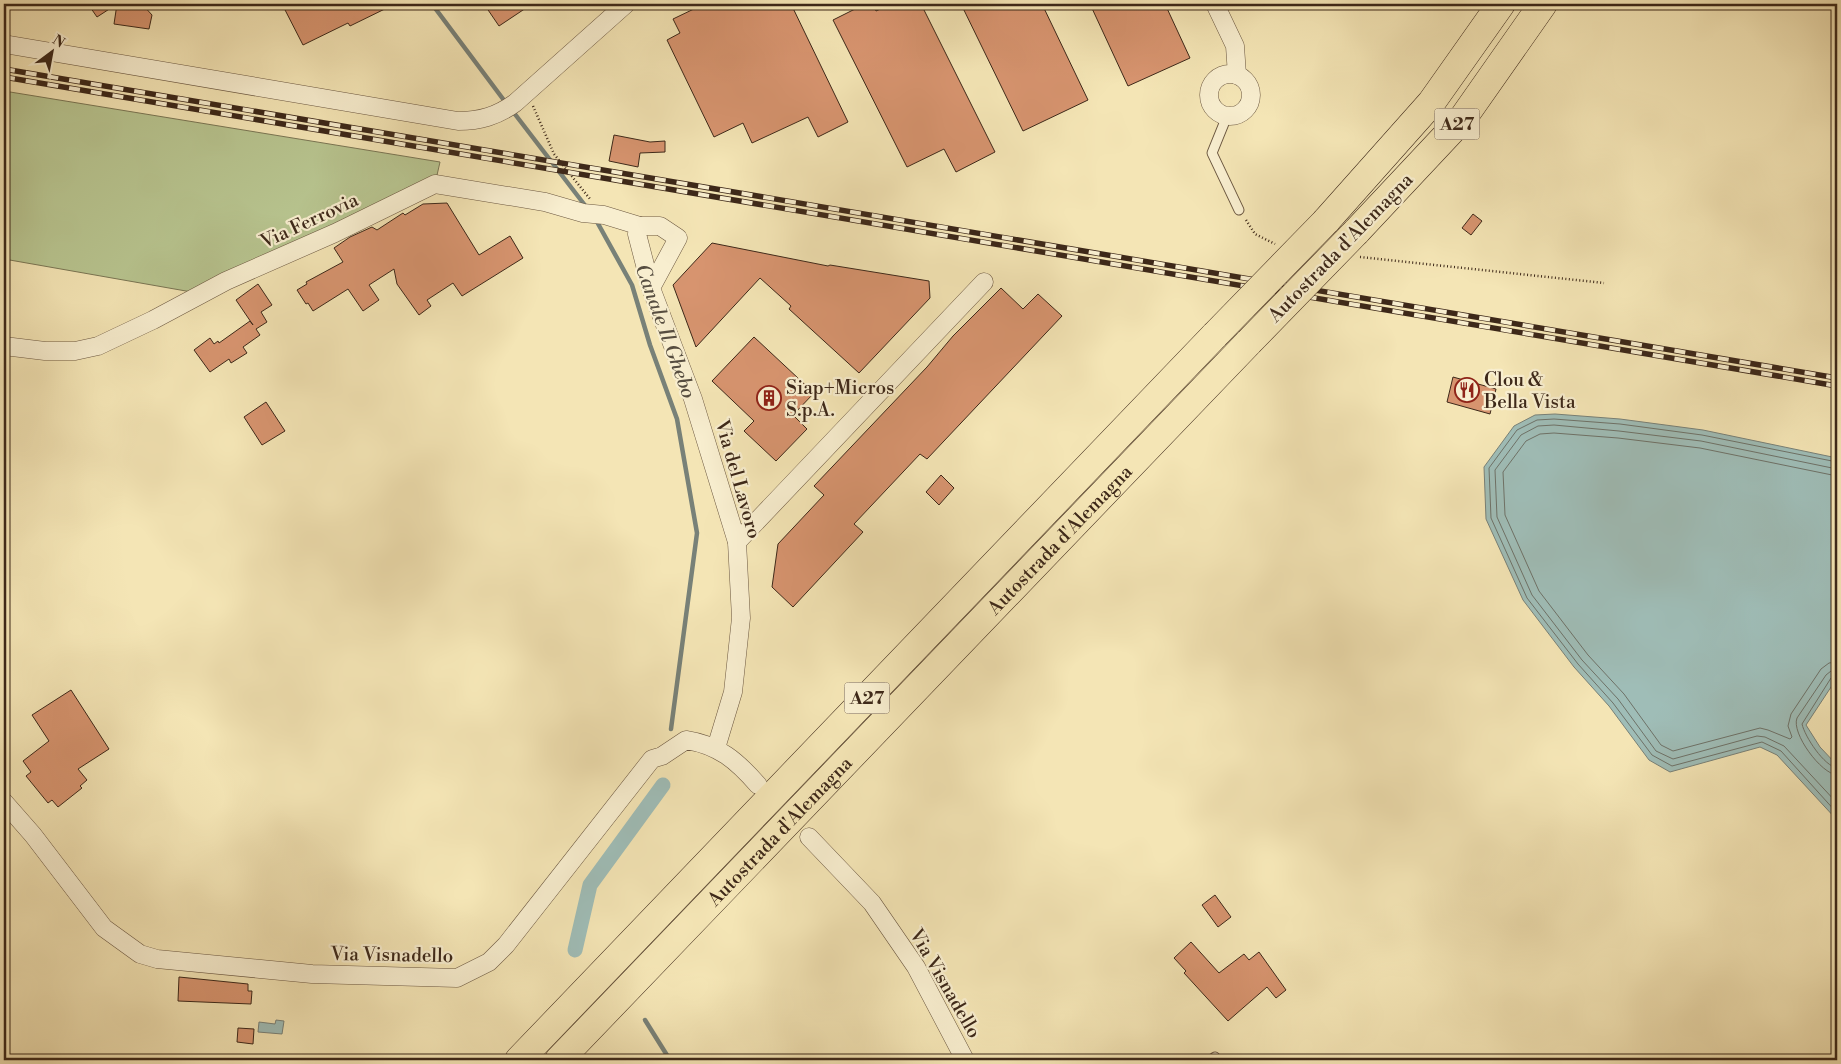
<svg xmlns="http://www.w3.org/2000/svg" width="1841" height="1064" font-family="'Libre Bodoni',serif">
  <style>
    .green { fill: #b8c590; stroke: #7a7654 }
    .water { fill: #9fbdb7; stroke: #788178 }
    .lines { fill: none; stroke-linecap: round; stroke-linejoin: round }
    .shore { stroke: #6e7268; stroke-width: 1 }
    .stream { stroke: #788178; stroke-width: 4.5 }
    .canal { stroke: #9fbdb7; stroke-width: 15 }
    .building { fill: #d7946f; stroke: #3d2819 }
    .service-casing { stroke: #6b5740; stroke-width: 11 }
    .minor-casing { stroke: #6b5740; stroke-width: 19 }
    .motorway-casing { stroke: #3d2819; stroke-width: 29 }
    .path { stroke: #3d2819; stroke-width: 2.5; stroke-dasharray: 1 2.5; stroke-linecap: butt }
    .service { stroke: #f8eecf; stroke-width: 9 }
    .minor { stroke: #f8eecf; stroke-width: 18 }
    .motorway { stroke: #f4e5b5; stroke-width: 28 }
    .rail-casing { stroke: #3d2819; stroke-width: 5.5 }
    .rail { stroke: #f8eecf; stroke-width: 4; stroke-dasharray: 11; stroke-linecap: butt }
    .motorway-bridge-casing { stroke: #3d2819; stroke-width: 29; stroke-linecap: butt }
    .motorway-bridge { stroke: #f4e5b5; stroke-width: 28 }
    .labels { text-anchor: middle; stroke-width: 4.5; stroke-linejoin: round; paint-order: stroke }
    .shield { fill: #f8eecf; stroke: #756350; stroke-width: 1 }
    .shield-label { font-size: 18px; font-weight: bold; fill: #3d2819 }
    .street-label { font-size: 19px; fill: #3d2819; stroke: #f8eecf }
    .poi-label { font-size: 19px; fill: #3d2819; stroke: #f8eecf; text-anchor: start }
    .water-label { font-size: 20px; font-style: italic; fill: #564d40; stroke: #f8eecf }
  </style>
  <rect width="100%" height="100%" fill="#f4e5b5"/>
  <filter id="stains"><feTurbulence type="fractalNoise" baseFrequency=".004" numOctaves="4"/><feColorMatrix values="0 0 0 0 .2 0 0 0 0 .09 0 0 0 0 .02 0 0 0 .5 -.17"/></filter>
  <radialGradient id="worn" r=".72"><stop offset=".6" stop-color="#630" stop-opacity="0"/><stop offset="1" stop-color="#630" stop-opacity=".3"/></radialGradient>
  <!-- green -->
  <polygon class="green" points="4,91 440,162 435,184 203,294 4,259"/>
  <!-- water -->
  <g class="water">
    <polygon points="1555,414 1620,419 1703,430 1837,458 1837,678 1806,725 1820,747 1837,765 1837,820 1777,755 1760,747 1670,772 1649,760 1609,706 1574,667 1523,600 1486,519 1484,467 1514,426 1535,415"/>
    <polygon points="276,1020 284,1021 282,1034 258,1032 259,1022 275,1024"/>
  </g>
  <g class="lines">
    <!-- shore -->
    <g class="shore">
      <polyline points="1837,462 1702,435 1620,424 1554,419 1537,420 1517,430 1489,468 1491,518 1527,598 1578,664 1613,703 1652,755 1672,766 1762,742 1781,751 1837,813"/>
      <polyline points="1837,469 1701,441 1619,431 1554,425 1538,426 1521,435 1495,470 1497,517 1532,595 1582,660 1618,699 1656,751 1673,759 1757,736 1765,737 1784,746 1837,803"/>
      <polyline points="1837,476 1700,448 1618,438 1554,433 1540,434 1526,441 1503,472 1505,515 1539,591 1588,655 1624,694 1661,745 1673,751 1760,728 1768,730 1790,739 1792,737 1788,726 1791,714 1821,669 1829,663 1837,662"/>
      <path d="M1837,670l-6,1 -5,4 -29,43c-6,15 24,56 40,57"/>
      <path d="M1837,676l-6,2 -29,46c3,13 22,42 35,44"/>
    </g>
    <!-- stream -->
    <g class="stream">
      <polyline points="432,4 506,103"/>
      <polyline points="511,109 587,208"/>
      <polyline points="596,220 632,285 650,345 677,419 697,533 671,729"/>
      <polyline points="645,1020 670,1060"/>
    </g>
    <!-- canal -->
    <polyline class="canal" points="575,950 590,885 663,785"/>
  </g>
  <!-- building -->
  <g class="building">
    <polygon points="88,4 142,4 152,15 149,29 114,24 117,4 97,17"/>
    <polygon points="282,4 395,4 350,26 348,23 303,45"/>
    <polygon points="484,4 532,4 499,26"/>
    <polygon points="696,4 791,4 848,122 818,137 808,117 752,143 743,123 714,137 667,40 680,33 673,19 698,7"/>
    <polygon points="865,4 873,4 876,11 891,4 921,4 995,152 956,172 944,149 907,167 833,20"/>
    <polygon points="961,4 1042,4 1088,100 1023,131"/>
    <polygon points="1090,4 1165,4 1190,58 1128,86"/>
    <polygon points="614,135 650,142 665,141 665,152 640,153 638,167 609,161"/>
    <polygon points="447,203 479,255 510,236 523,258 462,296 453,283 427,300 431,306 419,315 397,284 394,269 369,285 379,300 363,311 348,289 313,311 308,303 306,304 297,290 307,284 306,282 343,262 334,248 350,237 372,227 377,230 403,213 405,215 423,204"/>
    <polygon points="1473,214 1482,221 1471,235 1462,228"/>
    <polygon points="712,243 828,266 830,265 929,281 930,298 859,373 789,309 791,306 760,278 696,347 673,285"/>
    <polygon points="258,284 272,305 261,312 267,322 256,329 260,335 243,347 247,353 231,363 229,359 210,372 194,350 210,338 214,344 218,341 219,343 250,321 253,325 236,300"/>
    <polygon points="1001,288 1023,309 1038,294 1062,316 927,459 920,454 854,524 863,532 793,607 772,587 778,544 824,495 814,486 927,367 953,336"/>
    <polygon points="754,337 814,393 793,415 807,429 776,461 744,431 754,421 712,381"/>
    <polygon points="1453,377 1496,389 1490,414 1447,402"/>
    <polygon points="266,402 285,431 262,445 244,417"/>
    <polygon points="941,475 954,488 939,505 926,492"/>
    <polygon points="71,690 109,749 78,769 87,780 80,786 82,788 58,807 52,800 48,803 26,776 31,772 23,761 49,741 32,715"/>
    <polygon points="1215,895 1231,917 1218,927 1202,905"/>
    <polygon points="1191,942 1219,973 1244,954 1249,960 1259,952 1286,990 1276,998 1267,987 1228,1021 1184,973 1186,971 1174,958"/>
    <polygon points="179,977 248,984 248,991 252,991 251,1004 178,1001"/>
    <polygon points="238,1028 254,1029 253,1044 237,1042"/>
  </g>
  <g class="lines">
    <defs>
      <g id="service">
        <polyline points="1227,116 1212,153 1239,210"/>
        <polyline points="1211,1060 1215,1057"/>
      </g>
      <g id="minor">
        <polyline points="1215,4 1235,46 1237,75"/>
        <path d="M4,44l454,77c22,0 39,-5 57,-18l111,-99"/>
        <circle cx="1230" cy="95" r="21"/>
        <polyline points="651,288 678,238 660,226 640,226 637,234 651,288 693,399 737,542 741,618 733,692 716,748"/>
        <polyline points="4,346 45,351 75,351 98,346 153,320 226,281 335,233 435,184 545,202 583,213 604,215 640,226"/>
        <polyline points="737,542 984,282"/>
        <path d="M4,802l29,33 71,93 36,26 17,5 155,15 145,4 32,-16 17,-17 146,-186 10,-3 24,-16c33,5 51,21 72,45"/>
        <polyline points="809,837 872,903 916,967 965,1060"/>
      </g>
      <g id="motorway">
        <polyline points="1326,221 1431,103 1501,4"/>
        <polyline points="1356,232 1463,118 1543,4"/>
        <polyline points="519,1060 1215,335"/>
        <path id="s1" d="M559,1060l690,-718"/>
      </g>
    </defs>
    <!-- service casing -->
    <use href="#service" class="service-casing"/>
    <!-- minor casing -->
    <use href="#minor" class="minor-casing"/>
    <!-- motorway casing -->
    <use href="#motorway" class="motorway-casing"/>
    <!-- path -->
    <g class="path">
      <polyline points="533,106 554,154 590,199"/>
      <polyline points="1246,220 1255,234 1275,244"/>
      <polyline points="1360,257 1604,283"/>
    </g>
    <!-- service -->
    <use href="#service" class="service"/>
    <!-- minor -->
    <use href="#minor" class="minor"/>
    <!-- motorway -->
    <use href="#motorway" class="motorway"/>
    <defs>
      <g id="rail">
        <polyline points="4,69 1837,378"/>
        <polyline points="4,77 1837,386"/>
      </g>
    </defs>
    <!-- rail casing -->
    <use href="#rail" class="rail-casing"/>
    <!-- rail -->
    <use href="#rail" class="rail"/>
    <defs>
      <g id="motorway-bridge">
        <polyline points="1215,335 1326,221"/>
        <polyline points="1249,342 1356,232"/>
      </g>
    </defs>
    <!-- motorway-bridge casing -->
    <use href="#motorway-bridge" class="motorway-bridge-casing"/>
    <!-- motorway-bridge -->
    <use href="#motorway-bridge" class="motorway-bridge"/>
  </g>
  <!-- icons -->
  <defs>
    <symbol id="restaurant-ring" viewBox="-11 -11 22 22"><circle r="9.5" fill="#f8eecf" stroke="#8f2418" stroke-width="1.5"/><path d="M-5-6h1v4h1v-4h1v4h1v-4h1v5L-1.5 .5V6h-2V.5L-5-1ZM5-6V6H3V1.5H1.5Q1.5-4 5-6Z" fill="#8f2418"/></symbol>
    <symbol id="building-ring" viewBox="-11 -11 22 22"><circle r="9.5" fill="#f8eecf" stroke="#8f2418" stroke-width="1.5"/><path d="M-4-6H4V6H1V3H-1V6H-4ZM-2.5-4.3h1.7v1.8h-1.7ZM.8-4.3h1.7v1.8H.8ZM-2.5-1h1.7V.8h-1.7ZM.8-1h1.7V.8H.8Z" fill="#8f2418"/></symbol>
  </defs>
  <g fill-rule="evenodd">
    <use href="#restaurant-ring" x="1453" y="376" width="28" height="28"/>
    <use href="#building-ring" x="755" y="384" width="28" height="28"/>
  </g>
  <g class="labels">
    <!-- shield labels -->
    <g class="shield">
      <rect x="1434.5" y="108.5" width="45" height="31" rx="4"/>
      <rect x="844.5" y="682.5" width="45" height="31" rx="4"/>
    </g>
    <g class="shield-label">
      <text x="1457" y="130">A27</text>
      <text x="867" y="704">A27</text>
    </g>
    <!-- street labels -->
    <g class="street-label">
      <text transform="translate(309 220) rotate(-25)" y="7">Via Ferrovia</text>
      <text transform="translate(1340 247) rotate(-46)" y="7">Autostrada d'Alemagna</text>
      <text transform="translate(739 479) rotate(74)" y="7">Via del Lavoro</text>
      <text dy="7" stroke="none"><textPath href="#s1" startOffset="722">Autostrada d'Alemagna</textPath></text>
      <text dy="7" stroke="none"><textPath href="#s1" startOffset="318">Autostrada d'Alemagna</textPath></text>
      <text transform="translate(392 954) rotate(1)" y="7">Via Visnadello</text>
      <text transform="translate(946 983) rotate(60)" y="7">Via Visnadello</text>
    </g>
    <!-- poi labels -->
    <g class="poi-label">
      <text x="1484" y="386">Clou &amp;<tspan x="1484" dy="22">Bella Vista</tspan></text>
      <text x="786" y="394">Siap+Micros<tspan x="786" dy="22">S.p.A.</tspan></text>
    </g>
    <!-- water labels -->
    <g class="water-label">
      <text transform="translate(666 331) rotate(70)" y="7">Canale Il Ghebo</text>
    </g>
  </g>
  <!-- margin -->
  <rect width="1841" height="1064" fill="none" stroke="#f4e5b5" stroke-width="20"/>
  <rect x="5" y="5" width="1831" height="1054" fill="none" stroke="#3d2819" stroke-width="2.5"/>
  <rect x="10" y="10" width="1821" height="1044" fill="none" stroke="#3d2819"/>
  <!-- north arrow -->
  <g transform="translate(52 52) rotate(32)" stroke="#f8eecf" stroke-width="4" paint-order="stroke">
  <path d="M0-4L9 19L0 12L-9 19Z" fill="#3d2819"/>
  <text y="-8" font-size="14" font-weight="bold" text-anchor="middle" fill="#3d2819">N</text>
  </g>
  <rect width="100%" height="100%" filter="url(#stains)"/>
  <rect width="100%" height="100%" fill="url(#worn)"/>
</svg>
